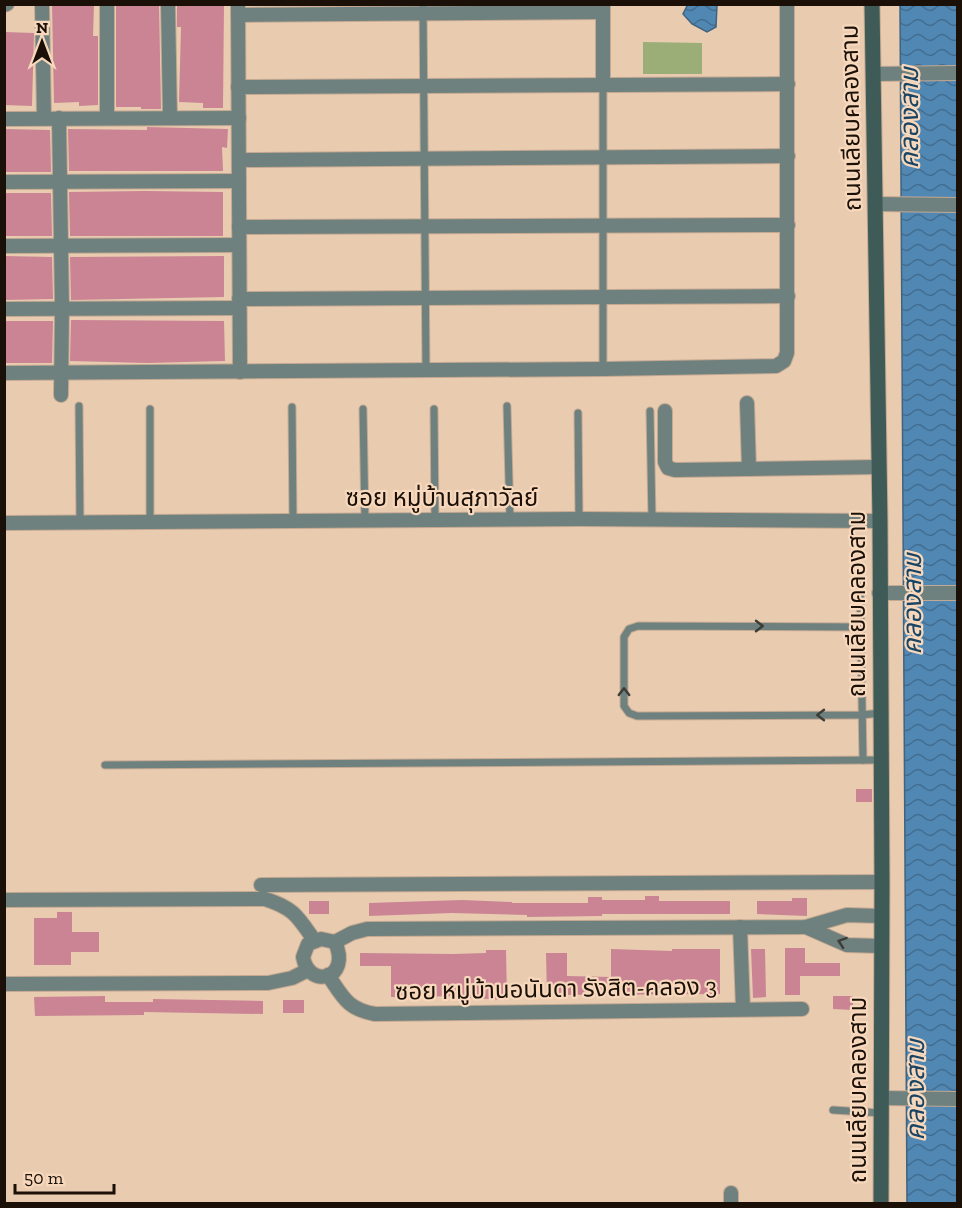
<svg xmlns="http://www.w3.org/2000/svg" width="962" height="1208" font-family="'Zilla Slab','Noto Sans Thai',serif">
  <style>
    .green { fill: #9bae78 }
    .water { fill: url(#water-waves); stroke: #40637f; stroke-width: 1.5 }
    .building { fill: #ca8494 }
    .lines { fill: none; stroke-linecap: round; stroke-linejoin: round }
    .lane-casing { stroke: #c4a992; stroke-width: 9 }
    .street-casing { stroke: #c4a992; stroke-width: 16 }
    .secondary-casing { stroke: #c4a992; stroke-width: 17 }
    .lane { stroke: #6e817e; stroke-width: 7 }
    .street { stroke: #6e817e; stroke-width: 14 }
    .secondary { stroke: #3f5b57; stroke-width: 15 }
    .oneway { stroke: #3c3d37 }
    .labels { text-anchor: middle; stroke-width: 4.5; stroke-linejoin: round; paint-order: stroke }
    .street-label { font-size: 24px; fill: #1b1007; stroke: #f7d8bc }
    .water-label { font-size: 26px; font-style: italic; fill: #194463; stroke: #f7d8bc }
  </style>
  <defs>
    <pattern id="water-waves" width="16" height="10" patternUnits="userSpaceOnUse" patternTransform="scale(1.5)"><rect width="16" height="10" fill="#5087b3"/><path d="M0 5q4-4 8 0t8 0" fill="none" stroke="#426d90"/></pattern>
  </defs>
  <rect width="100%" height="100%" fill="#e9cbb0"/>
  <!-- green -->
  <polygon class="green" points="643,42 702,43 702,74 643,74"/>
  <!-- water -->
  <g class="water">
    <polygon points="688,4 717,5 716,27 707,32 692,24 683,14"/>
    <polygon points="900,5 957,5 957,1204 907,1203"/>
  </g>
  <!-- building -->
  <g class="building">
    <polygon points="52,4 94,4 93,36 98,36 98,105 79,106 79,102 54,103"/>
    <polygon points="116,4 159,4 161,109 141,109 141,107 116,107"/>
    <polygon points="177,4 224,4 223,108 203,108 203,103 179,102 181,27 177,27"/>
    <polygon points="4,32 34,33 32,106 4,105"/>
    <polygon points="147,127 228,129 227,148 222,147 223,171 69,171 68,129 147,130"/>
    <polygon points="4,129 50,130 51,172 4,172"/>
    <polygon points="144,191 223,192 223,236 70,236 69,192"/>
    <polygon points="4,193 51,193 52,236 4,236"/>
    <polygon points="4,256 52,257 53,299 4,300"/>
    <polygon points="224,256 224,297 71,300 70,257"/>
    <polygon points="71,320 224,321 225,361 147,363 70,361"/>
    <polygon points="4,321 53,321 52,363 4,363"/>
    <rect x="856" y="789" width="16" height="13"/>
    <polygon points="645,896 659,896 659,901 730,901 730,914 602,914 602,916 527,917 527,915 452,913 369,916 369,903 462,900 512,902 512,903 588,903 588,897 602,897 602,900 645,900"/>
    <polygon points="792,898 807,898 807,916 757,914 757,901 792,901"/>
    <rect x="309" y="901" width="20" height="13"/>
    <polygon points="57,912 72,912 72,932 99,932 99,952 71,952 71,965 34,965 34,918 57,918"/>
    <polygon points="785,948 805,948 805,963 840,963 840,976 800,976 800,995 785,995"/>
    <polygon points="611,949 672,951 672,949 720,949 720,994 547,995 546,953 567,953 567,976 611,977"/>
    <polygon points="751,949 765,949 766,997 753,998"/>
    <polygon points="486,950 506,950 507,1000 470,998 470,996 391,997 391,966 360,966 360,953 453,954 486,953"/>
    <polygon points="105,996 105,1002 153,1002 153,999 263,1001 263,1014 144,1012 144,1015 35,1016 34,997"/>
    <polygon points="833,996 853,996 853,1010 833,1009"/>
    <rect x="283" y="1000" width="21" height="13"/>
  </g>
  <g class="lines">
    <defs>
      <g id="lane">
        <polyline points="423,4 426,371"/>
        <polyline points="603,85 603,369"/>
        <polyline points="79,406 80,522"/>
        <polyline points="507,406 510,520"/>
        <polyline points="292,407 293,520"/>
        <polyline points="150,409 150,522"/>
        <polyline points="363,409 365,520"/>
        <polyline points="434,409 435,520"/>
        <polyline points="650,411 652,519"/>
        <polyline points="578,413 579,519"/>
        <polyline points="860,583 863,760"/>
        <polyline points="860,627 638,626 629,629 624,637 624,706 629,713 637,716 862,715 880,713"/>
        <polyline points="105,765 881,760"/>
        <polyline points="833,1110 881,1113"/>
      </g>
      <g id="street">
        <polyline points="42,4 44,118"/>
        <polyline points="107,4 107,118"/>
        <polyline points="168,4 170,118"/>
        <polyline points="238,4 240,372"/>
        <polyline points="4,5 7,4"/>
        <polyline points="238,15 603,12"/>
        <polyline points="873,74 958,73"/>
        <polyline points="603,85 603,4"/>
        <polyline points="238,87 788,84"/>
        <polyline points="59,118 62,309 61,395"/>
        <polyline points="4,119 239,118"/>
        <polyline points="239,160 788,156"/>
        <polyline points="4,182 239,181"/>
        <polyline points="875,204 958,205"/>
        <polyline points="239,227 788,225"/>
        <polyline points="4,246 239,245"/>
        <polyline points="239,299 788,296"/>
        <polyline points="4,309 239,308"/>
        <polyline points="4,373 603,369 776,366 784,361 787,353 787,4"/>
        <polyline points="747,403 749,469"/>
        <polyline points="665,411 665,462 668,468 675,470 878,467"/>
        <polyline points="4,523 579,519 880,521"/>
        <polyline points="879,593 958,593"/>
        <polyline points="261,885 882,882"/>
        <path d="M4,900l261,-1c29,9 33,18 49,41"/>
        <polyline points="740,927 743,1009"/>
        <polyline points="806,927 847,945 880,946"/>
        <path d="M321,939l14,3c17,37 -26,48 -32,15l5,-13z"/>
        <polyline points="335,942 352,933 367,929 806,927 847,915 880,916"/>
        <path d="M328,975c15,22 19,34 47,39l427,-5"/>
        <polyline points="4,984 268,983 292,978 308,970"/>
        <polyline points="881,1098 958,1099"/>
        <polyline points="731,1193 731,1204"/>
      </g>
      <polyline id="secondary" points="872,4 880,521 882,882 881,1204"/>
    </defs>
    <!-- lane casing -->
    <use href="#lane" class="lane-casing"/>
    <!-- street casing -->
    <use href="#street" class="street-casing"/>
    <!-- secondary casing -->
    <use href="#secondary" class="secondary-casing"/>
    <!-- lane -->
    <use href="#lane" class="lane"/>
    <!-- street -->
    <use href="#street" class="street"/>
    <!-- secondary -->
    <use href="#secondary" class="secondary"/>
  </g>
  <!-- one-way arrows -->
  <defs><path id="oneway-chevron" d="M-2-3.5L2.5 0L-2 3.5" fill="none" stroke-width="1.6" stroke-linecap="round" stroke-linejoin="round" transform="scale(1.5)"/></defs>
  <g class="oneway">
    <use href="#oneway-chevron" transform="translate(759 626)"/>
    <use href="#oneway-chevron" transform="translate(624 692) rotate(-90)"/>
    <use href="#oneway-chevron" transform="translate(821 715) rotate(180)"/>
    <use href="#oneway-chevron" transform="translate(842 942) rotate(-161)"/>
  </g>
  <g class="labels">
    <!-- street labels -->
    <g class="street-label">
      <text transform="translate(851 118) rotate(-91)" y="8">ถนนเลียบคลองสาม</text>
      <text x="442" y="506">ซอย หมู่บ้านสุภาวัลย์</text>
      <text transform="translate(857 604) rotate(-90)" y="8">ถนนเลียบคลองสาม</text>
      <text transform="translate(556 989) rotate(-1)" y="8">ซอย หมู่บ้านอนันดา รังสิต-คลอง 3</text>
      <text transform="translate(858 1090) rotate(-90)" y="8">ถนนเลียบคลองสาม</text>
    </g>
    <!-- water labels -->
    <g class="water-label">
      <text transform="translate(909 118) rotate(-90)" y="9">คลองสาม</text>
      <text transform="translate(912 604) rotate(-90)" y="9">คลองสาม</text>
      <text transform="translate(915 1090) rotate(-90)" y="9">คลองสาม</text>
    </g>
  </g>
  <!-- border -->
  <rect width="962" height="1208" fill="none" stroke="#1b1007" stroke-width="12"/>
  <!-- north arrow -->
  <g transform="translate(42 42)" stroke="#f7d8bc" stroke-width="4.5" paint-order="stroke">
  <path d="M0-4.5L10 22L0 15L-10 22Z" fill="#1b1007"/>
  <text y="-9" font-size="16" font-weight="bold" text-anchor="middle" fill="#1b1007">N</text>
  </g>
  <!-- scale -->
  <path d="M15 1184v9h99v-9" fill="none" stroke="#1b1007" stroke-width="3"/>
  <text x="24" y="1184" font-size="18" fill="#1b1007" stroke="#f7d8bc" stroke-width="4.5" paint-order="stroke">50 m</text>
</svg>
